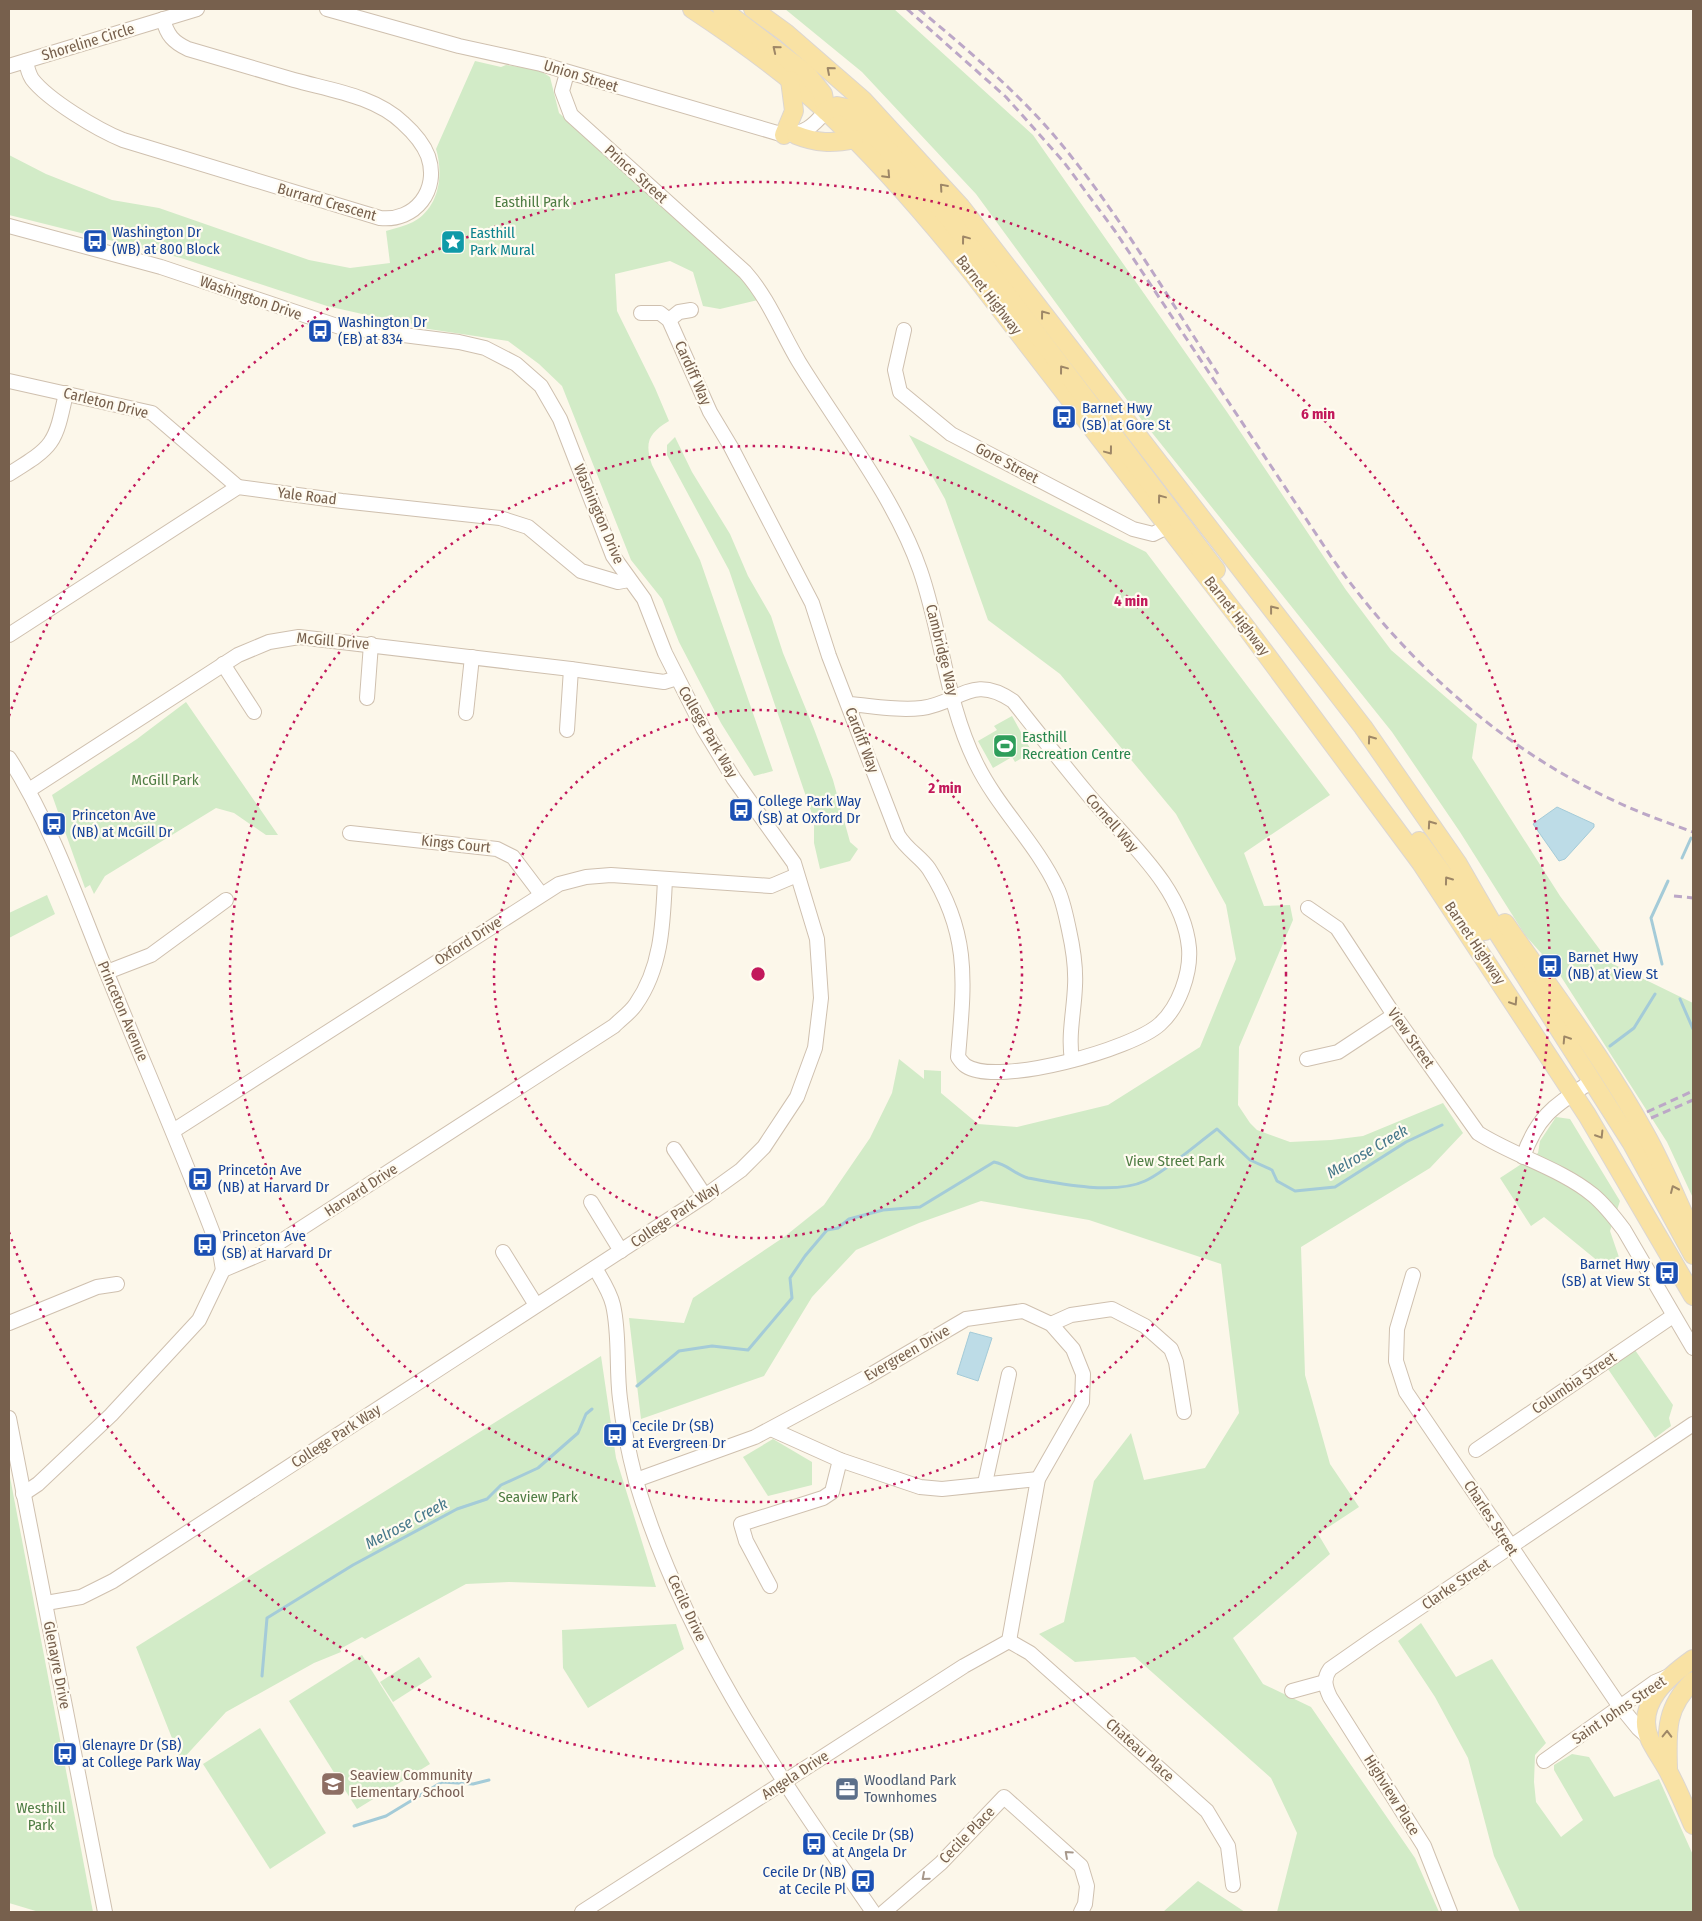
<svg xmlns="http://www.w3.org/2000/svg" width="1702" height="1921" font-family="'Fira Sans Condensed',sans-serif">
  <style>
    .green { fill: #d2ebc7 }
    .water { fill: #bddce7; stroke: #a4cbd8 }
    .lines { fill: none; stroke-linecap: round; stroke-linejoin: round }
    .stream { stroke: #a4cbd8; stroke-width: 3 }
    .minor-casing { stroke: #cfc0af; stroke-width: 16 }
    .major-casing { stroke: #dcd6d1; stroke-width: 20 }
    .minor { stroke: #fff; stroke-width: 14 }
    .major { stroke: #f9e2a4; stroke-width: 18 }
    .rail { stroke: #bca7c7; stroke-width: 3; stroke-dasharray: 8 5; stroke-linecap: butt }
    .oneway { stroke: #9e8767 }
    .oneway2 { stroke: #a7988b }
    .ring { fill: none; stroke: #c2185b; stroke-width: 2.5; stroke-dasharray: 2.5 5 }
    .labels { text-anchor: middle; stroke-width: 4.5; stroke-linejoin: round; paint-order: stroke }
    .street-label { font-size: 15px; fill: #77604d; stroke: #fffbf0 }
    .park-label { font-size: 15px; fill: #4f7d44; stroke: #fffbf0 }
    .transit-label { font-size: 15px; fill: #164399; stroke: #fffbf0; text-anchor: start }
    .culture-label { font-size: 15px; fill: #0d838f; stroke: #fffbf0; text-anchor: start }
    .leisure-label { font-size: 15px; fill: #27864d; stroke: #fffbf0; text-anchor: start }
    .education-label { font-size: 15px; fill: #785e54; stroke: #fffbf0; text-anchor: start }
    .service-label { font-size: 15px; fill: #4e5e75; stroke: #fffbf0; text-anchor: start }
    .water-label { font-size: 16px; font-style: italic; fill: #46788b; stroke: #fffbf0 }
    .centre { fill: #c2185b; stroke: #fffbf0; stroke-width: 2.5 }
    .ring-label { font-size: 15px; text-anchor: middle; font-weight: bold; fill: #c2185b; stroke: #fffbf0; stroke-width: 4.5; stroke-linejoin: round; paint-order: stroke }
  </style>
  <rect width="100%" height="100%" fill="#fcf7ea"/>
  <!-- green -->
  <g class="green">
    <polygon points="785,9 894,9 1033,135 1227,412 1346,590 1391,650 1477,724 1472,758 1560,896 1609,962 1693,1003 1693,1198 1667,1142 1558,972 1525,935 1460,832 1392,732 1141,419 976,194 862,72"/>
    <path d="M475,61l26,6 5,-2 33,5 11,7 9,36 181,163 18,24 -38,9 -17,-3 -10,-34 -23,-11 -55,13 2,37 38,77 14,33c-20,12 -25,21 -17,44l48,95 73,211 -19,5 -33,-53 -42,-81 -17,-43 -31,-39 -69,-174 -23,-22 -31,-23 -86,-13 -19,-8 -32,-4 -44,-10 -146,-48 -172,-43v-60l37,19 66,26 47,8 150,52 41,8 40,-5 -4,-32c9,-3 19,-5 27,-9 26,-14 31,-47 23,-73z"/>
    <polygon points="909,435 1146,552 1330,795 1244,853 1264,906 1290,905 1293,920 1239,1047 1238,1105 1250,1123 1257,1130 1290,1142 1331,1140 1363,1136 1443,1103 1463,1133 1430,1168 1301,1247 1305,1375 1330,1464 1359,1507 1318,1534 1330,1554 1233,1638 1263,1684 1311,1707 1415,1858 1439,1912 1277,1912 1297,1833 1271,1778 1135,1657 1075,1662 1039,1634 1064,1622 1094,1481 1131,1433 1144,1480 1205,1468 1239,1413 1221,1264 1089,1220 981,1201 919,1223 856,1250 812,1297 764,1376 641,1419 629,1318 684,1323 693,1298 784,1237 824,1205 870,1138 892,1093 899,1059 924,1079 924,1070 941,1071 941,1093 978,1124 1017,1127 1108,1105 1200,1047 1236,959 1226,905 1176,814 1060,674 988,620 945,499"/>
    <polygon points="675,437 692,472 730,534 748,576 771,616 783,653 814,729 833,780 850,842 858,849 850,861 820,869 814,843 814,820 729,570 667,455 667,445"/>
    <polygon points="186,702 278,835 266,835 234,813 216,808 105,876 94,894 90,885 85,888 52,795 137,739"/>
    <polygon points="1012,716 1032,752 1015,762 1012,757 993,768 978,741 997,730 994,726"/>
    <polygon points="47,895 55,914 9,938 9,913"/>
    <polygon points="1556,1117 1570,1119 1620,1201 1610,1231 1621,1263 1610,1271 1544,1217 1531,1226 1500,1178 1538,1153 1540,1141"/>
    <polygon points="1635,1350 1673,1405 1669,1418 1671,1426 1655,1438 1608,1369"/>
    <polygon points="601,1356 616,1458 656,1587 509,1582 466,1584 365,1639 362,1637 340,1649 341,1652 314,1663 226,1712 181,1761 136,1647"/>
    <polygon points="773,1439 812,1462 812,1485 768,1496 743,1457"/>
    <polygon points="9,1472 93,1912 39,1912 9,1903"/>
    <polygon points="1421,1623 1456,1677 1492,1659 1546,1743 1535,1755 1534,1782 1536,1802 1561,1837 1583,1820 1554,1770 1554,1765 1572,1754 1589,1757 1614,1797 1659,1779 1693,1855 1693,1912 1520,1912 1494,1856 1468,1758 1435,1697 1398,1641"/>
    <polygon points="676,1624 684,1649 588,1708 563,1668 562,1630"/>
    <polygon points="362,1655 430,1764 357,1809 289,1701"/>
    <polygon points="419,1657 432,1677 393,1702 380,1682"/>
    <polygon points="260,1728 326,1833 270,1869 203,1764"/>
    <polygon points="1198,1881 1245,1912 1163,1912"/>
  </g>
  <!-- water -->
  <g class="water">
    <polygon points="1557,807 1594,824 1594,827 1565,859 1559,861 1533,824"/>
    <polygon points="970,1332 992,1338 978,1381 957,1374"/>
  </g>
  <g class="lines">
    <!-- stream -->
    <g class="stream">
      <polyline points="1682,858 1691,838"/>
      <polyline points="1662,964 1651,918 1668,881"/>
      <polyline points="1680,999 1693,1029"/>
      <polyline points="1610,1046 1634,1028 1655,994"/>
      <path d="M637,1386l42,-35 33,-5 36,4 44,-52 -2,-20 15,-22 22,-26 11,-2 11,-9 34,-9 37,-3 74,-45c13,2 22,13 34,16 32,6 87,17 117,3 20,-9 53,-38 72,-52l33,31 22,10 5,11 18,10 40,-4 71,-45 36,-17"/>
      <polyline points="262,1676 267,1618 353,1565 457,1509 487,1499 501,1485 538,1468 578,1433 586,1414 592,1409"/>
      <polyline points="354,1826 386,1816 442,1782 473,1784 489,1780"/>
    </g>
    <defs>
      <g id="minor">
        <path d="M327,9l132,37 82,18 243,71c21,-1 29,-9 42,-24"/>
        <path d="M26,61c1,6 3,13 6,18 16,21 66,51 91,61l257,78c35,4 60,-28 48,-62 -5,-13 -15,-24 -25,-33 -28,-27 -73,-33 -109,-43 -35,-10 -71,-21 -106,-31 -15,-7 -21,-14 -25,-30"/>
        <polyline points="9,66 197,9"/>
        <path d="M567,73l-5,18 9,24 174,157c24,27 36,60 54,90 40,65 96,136 121,208 22,63 26,133 56,193 22,45 60,80 81,125 6,12 9,28 12,42 4,18 7,38 6,56 -1,26 -7,49 -3,74"/>
        <polyline points="9,226 161,267 340,327 459,342 485,348 516,364 541,386 560,419 613,556 644,599 665,653 703,728 734,779 794,863 817,939 821,998 815,1048 797,1097 764,1147 741,1170 705,1196 113,1581 81,1597 46,1603"/>
        <path d="M641,313h19l9,7 41,92 21,35 81,156 17,53 69,179c9,15 23,22 31,34 42,66 35,114 29,188 2,3 5,7 8,9 32,21 167,-17 194,-42 19,-17 31,-51 29,-76 -6,-63 -66,-110 -103,-156 -25,-30 -49,-61 -73,-91 -41,-28 -53,2 -91,7 -24,3 -49,-2 -73,-4"/>
        <polyline points="669,320 679,312 691,310"/>
        <polyline points="904,330 895,370 900,392 951,434 1133,529 1153,534 1177,522"/>
        <polyline points="9,381 152,413 238,487"/>
        <path d="M9,474c45,-28 46,-29 57,-81"/>
        <polyline points="9,635 238,487 342,501 500,518 528,527 581,571 618,582 629,580"/>
        <polyline points="223,664 254,712"/>
        <polyline points="367,698 371,644"/>
        <polyline points="466,713 472,657"/>
        <polyline points="567,730 571,669"/>
        <path d="M9,758c42,66 68,141 97,213 38,94 79,186 114,281l3,18"/>
        <polyline points="29,790 238,655 269,642 299,637 571,669 664,682 677,678"/>
        <polyline points="350,833 497,849 513,857 541,894"/>
        <path d="M1308,908l29,20 57,87 84,118c36,23 82,35 115,62 12,10 22,23 31,35l69,118"/>
        <polyline points="107,972 151,955 226,900"/>
        <polyline points="1307,1059 1338,1052 1394,1015"/>
        <polyline points="173,1131 559,884 586,877 611,875 771,886 797,875"/>
        <polyline points="674,1149 705,1196"/>
        <path d="M1523,1157c15,-43 33,-52 69,-76"/>
        <polyline points="591,1202 621,1251"/>
        <polyline points="503,1252 536,1305"/>
        <path d="M595,1268c7,12 15,24 18,37 7,30 3,64 7,94 3,27 9,55 16,82 48,161 143,295 237,431"/>
        <polyline points="1413,1275 1397,1329 1396,1361 1406,1392 1616,1701 1638,1728 1650,1739"/>
        <polyline points="9,1323 97,1287 117,1284"/>
        <polyline points="1051,1324 1071,1315 1112,1309 1145,1326 1171,1349 1176,1362 1184,1412"/>
        <polyline points="9,1418 105,1912"/>
        <polyline points="771,1429 840,1460 920,1487 942,1489 1038,1479"/>
        <polyline points="1476,1450 1673,1316"/>
        <polyline points="636,1480 755,1437 867,1377 966,1319 1023,1311 1051,1324 1073,1349 1083,1374 1082,1402 1038,1479 1009,1641"/>
        <polyline points="985,1483 1009,1374"/>
        <path d="M23,1494l15,-10 73,-69 88,-95 24,-50 40,-17 351,-227c7,-7 17,-14 22,-22 26,-37 27,-82 29,-125"/>
        <polyline points="770,1586 746,1541 741,1524 823,1498 832,1492 840,1460"/>
        <polyline points="1009,1641 1030,1653 1207,1811 1228,1846 1233,1885"/>
        <polyline points="1292,1691 1325,1682"/>
        <polyline points="1544,1761 1655,1682 1669,1676"/>
        <polyline points="582,1912 964,1666 1009,1641"/>
        <polyline points="884,1912 941,1863 1004,1797 1081,1866 1087,1886 1085,1904 1081,1912"/>
        <path d="M1450,1912l-26,-66 -94,-149c-5,-11 -7,-18 0,-28l43,-30 320,-215"/>
      </g>
      <g id="major">
        <path d="M692,9c47,31 95,65 136,104 52,49 100,105 145,161l275,356 173,233 166,252 106,181"/>
        <polyline points="722,9 807,74 823,94 826,111"/>
        <polyline points="753,9 786,33 863,100 961,207 1363,727 1458,864 1499,935 1631,1142 1693,1255"/>
        <polyline points="826,111 837,106 847,108 878,139 948,217 1216,570"/>
        <polyline points="784,135 794,111 790,80"/>
        <path d="M796,135c20,8 37,9 58,4"/>
        <polyline points="1419,841 1485,931"/>
        <path d="M1505,923c48,70 100,137 141,212 18,32 31,66 47,99"/>
        <path d="M1693,1659c-24,17 -59,45 -43,81 5,10 12,20 17,29 10,18 18,38 26,56"/>
        <path d="M1668,1768c-1,-37 -3,-60 25,-87"/>
      </g>
    </defs>
    <!-- minor casing -->
    <use href="#minor" class="minor-casing"/>
    <!-- major casing -->
    <use href="#major" class="major-casing"/>
    <!-- minor -->
    <use href="#minor" class="minor"/>
    <!-- major -->
    <use href="#major" class="major"/>
    <!-- rail -->
    <g class="rail">
      <path d="M907,9l99,88 57,64 52,70 219,330c74,103 169,189 285,242 24,11 49,20 74,29"/>
      <path d="M919,9c46,39 93,78 133,124 63,74 113,160 166,241"/>
      <polyline points="1674,896 1693,898"/>
      <polyline points="1647,1112 1693,1091"/>
      <polyline points="1651,1118 1693,1100"/>
    </g>
  </g>
  <!-- one-way arrows -->
  <defs><path id="oneway-chevron" d="M-2-3.5L2.5 0L-2 3.5" fill="none" stroke-width="1.6" stroke-linecap="round" stroke-linejoin="round" transform="scale(1.25)"/></defs>
  <g class="oneway">
    <use href="#oneway-chevron" transform="translate(776 49) rotate(-141)"/>
    <use href="#oneway-chevron" transform="translate(830 70) rotate(-139)"/>
    <use href="#oneway-chevron" transform="translate(887 175) rotate(47)"/>
    <use href="#oneway-chevron" transform="translate(943 187) rotate(-131)"/>
    <use href="#oneway-chevron" transform="translate(965 239) rotate(-127)"/>
    <use href="#oneway-chevron" transform="translate(1044 314) rotate(-127)"/>
    <use href="#oneway-chevron" transform="translate(1063 369) rotate(-127)"/>
    <use href="#oneway-chevron" transform="translate(1109 451) rotate(53)"/>
    <use href="#oneway-chevron" transform="translate(1161 498) rotate(-127)"/>
    <use href="#oneway-chevron" transform="translate(1273 609) rotate(-128)"/>
    <use href="#oneway-chevron" transform="translate(1371 739) rotate(-126)"/>
    <use href="#oneway-chevron" transform="translate(1431 824) rotate(-125)"/>
    <use href="#oneway-chevron" transform="translate(1448 880) rotate(-126)"/>
    <use href="#oneway-chevron" transform="translate(1514 1002) rotate(57)"/>
    <use href="#oneway-chevron" transform="translate(1566 1039) rotate(-123)"/>
    <use href="#oneway-chevron" transform="translate(1600 1135) rotate(58)"/>
    <use href="#oneway-chevron" transform="translate(1674 1189) rotate(-114)"/>
    <use href="#oneway-chevron" transform="translate(1667 1734) rotate(-89)"/>
  </g>
  <g class="oneway2">
    <use href="#oneway-chevron" transform="translate(1068 1854) rotate(-138)"/>
    <use href="#oneway-chevron" transform="translate(925 1877) rotate(139)"/>
  </g>
  <!-- distance rings -->
  <g class="ring">
    <circle cx="758" cy="974" r="264"/>
    <circle cx="758" cy="974" r="528"/>
    <path d="M9 716A792 792 0 1 1 9 1232"/>
  </g>
  <!-- icons -->
  <defs>
    <symbol id="bus-square" viewBox="-11 -11 22 22"><rect x="-9" y="-9" width="18" height="18" rx="4" fill="#1a4fb4" stroke="#fffbf0"/><path d="M-5-6H5V4H4V6H2V4H-2V6H-4V4H-5ZM-3.5-4V0h7V-4ZM-3.5 1.2v1.5H-2V1.2ZM2 1.2v1.5H3.5V1.2Z" fill="#fff"/></symbol>
    <symbol id="sight-square" viewBox="-11 -11 22 22"><rect x="-9" y="-9" width="18" height="18" rx="4" fill="#0f9aa8" stroke="#fffbf0"/><path d="M0-6L1.8-2.2L6-1.7L2.9 1.2L3.7 5.4L0 3.3L-3.7 5.4L-2.9 1.2L-6-1.7L-1.8-2.2Z" fill="#fff"/></symbol>
    <symbol id="stadium-square" viewBox="-11 -11 22 22"><rect x="-9" y="-9" width="18" height="18" rx="4" fill="#2e9e5b" stroke="#fffbf0"/><path d="M0-5a6.5 5 0 1 0 0 10a6.5 5 0 1 0 0-10ZM-3.5-1.8h7v3.6h-7Z" fill="#fff"/></symbol>
    <symbol id="school-square" viewBox="-11 -11 22 22"><rect x="-9" y="-9" width="18" height="18" rx="4" fill="#8d6e63" stroke="#fffbf0"/><path d="M0-5L7-2L0 1L-7-2ZM-4 1L0 2.5L4 1V4Q0 6-4 4Z" fill="#fff"/></symbol>
    <symbol id="office-square" viewBox="-11 -11 22 22"><rect x="-9" y="-9" width="18" height="18" rx="4" fill="#5c6f8a" stroke="#fffbf0"/><path d="M-6-3h4V-5.5h4V-3h4V5H-6ZM-1-4.5V-3h2v-1.5ZM-6 0V1H6V0Z" fill="#fff"/></symbol>
  </defs>
  <g fill-rule="evenodd">
    <use href="#bus-square" x="81" y="227" width="28" height="28"/>
    <use href="#sight-square" x="439" y="228" width="28" height="28"/>
    <use href="#bus-square" x="306" y="317" width="28" height="28"/>
    <use href="#bus-square" x="1050" y="403" width="28" height="28"/>
    <use href="#stadium-square" x="991" y="732" width="28" height="28"/>
    <use href="#bus-square" x="727" y="796" width="28" height="28"/>
    <use href="#bus-square" x="40" y="810" width="28" height="28"/>
    <use href="#bus-square" x="1536" y="952" width="28" height="28"/>
    <use href="#bus-square" x="186" y="1165" width="28" height="28"/>
    <use href="#bus-square" x="191" y="1231" width="28" height="28"/>
    <use href="#bus-square" x="1653" y="1259" width="28" height="28"/>
    <use href="#bus-square" x="601" y="1421" width="28" height="28"/>
    <use href="#bus-square" x="51" y="1740" width="28" height="28"/>
    <use href="#school-square" x="319" y="1770" width="28" height="28"/>
    <use href="#office-square" x="833" y="1775" width="28" height="28"/>
    <use href="#bus-square" x="800" y="1830" width="28" height="28"/>
    <use href="#bus-square" x="849" y="1867" width="28" height="28"/>
  </g>
  <g class="labels">
    <!-- street labels -->
    <g class="street-label">
      <text transform="translate(88 42) rotate(-17)" y="5">Shoreline Circle</text>
      <text transform="translate(581 76) rotate(17)" y="5">Union Street</text>
      <text transform="translate(636 174) rotate(42)" y="5">Prince Street</text>
      <text transform="translate(327 202) rotate(16)" y="5">Burrard Crescent</text>
      <text transform="translate(989 295) rotate(52)" y="5">Barnet Highway</text>
      <text transform="translate(251 298) rotate(19)" y="5">Washington Drive</text>
      <text transform="translate(693 373) rotate(66)" y="5">Cardiff Way</text>
      <text transform="translate(106 403) rotate(14)" y="5">Carleton Drive</text>
      <text transform="translate(1007 463) rotate(28)" y="5">Gore Street</text>
      <text transform="translate(307 496) rotate(7)" y="5">Yale Road</text>
      <text transform="translate(599 514) rotate(67)" y="5">Washington Drive</text>
      <text transform="translate(1237 616) rotate(52)" y="5">Barnet Highway</text>
      <text transform="translate(333 641) rotate(5)" y="5">McGill Drive</text>
      <text transform="translate(942 650) rotate(76)" y="5">Cambridge Way</text>
      <text transform="translate(708 732) rotate(60)" y="5">College Park Way</text>
      <text transform="translate(862 740) rotate(69)" y="5">Cardiff Way</text>
      <text transform="translate(1112 823) rotate(49)" y="5">Cornell Way</text>
      <text transform="translate(456 844) rotate(6)" y="5">Kings Court</text>
      <text transform="translate(468 941) rotate(-33)" y="5">Oxford Drive</text>
      <text transform="translate(1475 943) rotate(56)" y="5">Barnet Highway</text>
      <text transform="translate(123 1011) rotate(67)" y="5">Princeton Avenue</text>
      <text transform="translate(1411 1038) rotate(55)" y="5">View Street</text>
      <text transform="translate(361 1190) rotate(-33)" y="5">Harvard Drive</text>
      <text transform="translate(675 1215) rotate(-34)" y="5">College Park Way</text>
      <text transform="translate(907 1353) rotate(-30)" y="5">Evergreen Drive</text>
      <text transform="translate(1574 1383) rotate(-34)" y="5">Columbia Street</text>
      <text transform="translate(336 1436) rotate(-33)" y="5">College Park Way</text>
      <text transform="translate(1491 1518) rotate(57)" y="5">Charles Street</text>
      <text transform="translate(1456 1584) rotate(-34)" y="5">Clarke Street</text>
      <text transform="translate(687 1608) rotate(65)" y="5">Cecile Drive</text>
      <text transform="translate(57 1665) rotate(79)" y="5">Glenayre Drive</text>
      <text transform="translate(1619 1710) rotate(-34)" y="5">Saint Johns Street</text>
      <text transform="translate(1140 1750) rotate(42)" y="5">Chateau Place</text>
      <text transform="translate(795 1775) rotate(-33)" y="5">Angela Drive</text>
      <text transform="translate(1392 1795) rotate(58)" y="5">Highview Place</text>
      <text transform="translate(967 1835) rotate(-46)" y="5">Cecile Place</text>
    </g>
    <!-- park labels -->
    <g class="park-label">
      <text x="532" y="207">Easthill Park</text>
      <text x="165" y="785">McGill Park</text>
      <text x="1175" y="1166">View Street Park</text>
      <text x="538" y="1502">Seaview Park</text>
      <text x="41" y="1813">Westhill<tspan x="41" dy="17">Park</tspan></text>
    </g>
    <!-- transit labels -->
    <g class="transit-label">
      <text x="112" y="237">Washington Dr<tspan x="112" dy="17">(WB) at 800 Block</tspan></text>
      <text x="338" y="327">Washington Dr<tspan x="338" dy="17">(EB) at 834</tspan></text>
      <text x="1082" y="413">Barnet Hwy<tspan x="1082" dy="17">(SB) at Gore St</tspan></text>
      <text x="758" y="806">College Park Way<tspan x="758" dy="17">(SB) at Oxford Dr</tspan></text>
      <text x="72" y="820">Princeton Ave<tspan x="72" dy="17">(NB) at McGill Dr</tspan></text>
      <text x="1568" y="962">Barnet Hwy<tspan x="1568" dy="17">(NB) at View St</tspan></text>
      <text x="218" y="1175">Princeton Ave<tspan x="218" dy="17">(NB) at Harvard Dr</tspan></text>
      <text x="222" y="1241">Princeton Ave<tspan x="222" dy="17">(SB) at Harvard Dr</tspan></text>
      <text x="1650" y="1269" text-anchor="end">Barnet Hwy<tspan x="1650" dy="17">(SB) at View St</tspan></text>
      <text x="632" y="1431">Cecile Dr (SB)<tspan x="632" dy="17">at Evergreen Dr</tspan></text>
      <text x="82" y="1750">Glenayre Dr (SB)<tspan x="82" dy="17">at College Park Way</tspan></text>
      <text x="832" y="1840">Cecile Dr (SB)<tspan x="832" dy="17">at Angela Dr</tspan></text>
      <text x="846" y="1877" text-anchor="end">Cecile Dr (NB)<tspan x="846" dy="17">at Cecile Pl</tspan></text>
    </g>
    <!-- culture labels -->
    <g class="culture-label">
      <text x="470" y="238">Easthill<tspan x="470" dy="17">Park Mural</tspan></text>
    </g>
    <!-- leisure labels -->
    <g class="leisure-label">
      <text x="1022" y="742">Easthill<tspan x="1022" dy="17">Recreation Centre</tspan></text>
    </g>
    <!-- education labels -->
    <g class="education-label">
      <text x="350" y="1780">Seaview Community<tspan x="350" dy="17">Elementary School</tspan></text>
    </g>
    <!-- service labels -->
    <g class="service-label">
      <text x="864" y="1785">Woodland Park<tspan x="864" dy="17">Townhomes</tspan></text>
    </g>
    <!-- water labels -->
    <g class="water-label">
      <text transform="translate(1367 1151) rotate(-30)" y="6">Melrose Creek</text>
      <text transform="translate(406 1523) rotate(-28)" y="6">Melrose Creek</text>
    </g>
  </g>
  <circle cx="758" cy="974" r="8" class="centre"/>
  <g class="ring-label">
    <text x="1318" y="419">6 min</text>
    <text x="1131" y="606">4 min</text>
    <text x="945" y="793">2 min</text>
  </g>
  <!-- border -->
  <rect width="1702" height="1921" fill="none" stroke="#77604d" stroke-width="20"/>
</svg>
